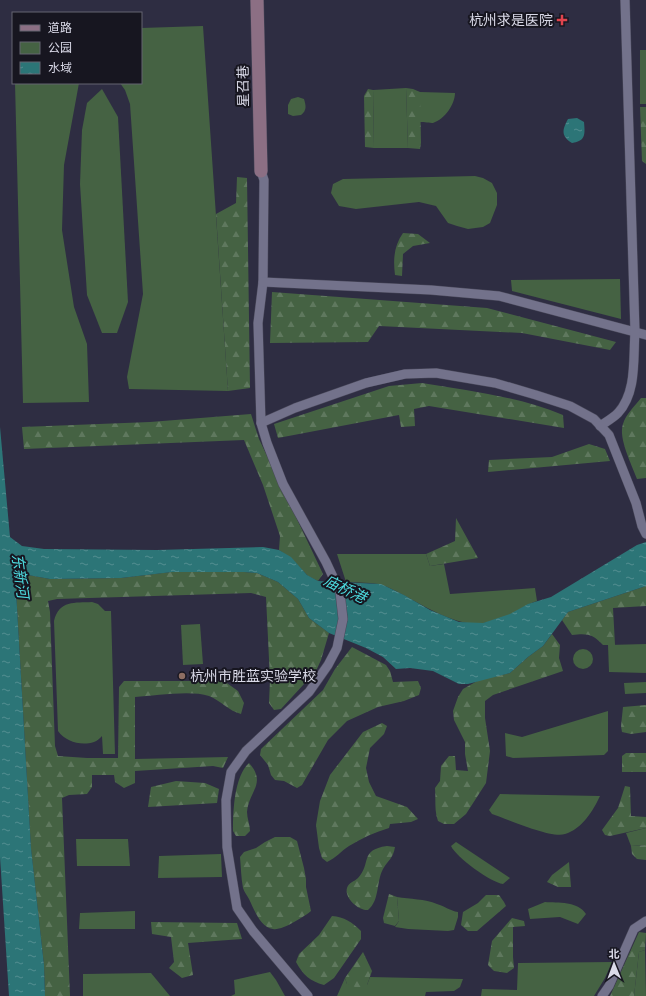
<svg xmlns="http://www.w3.org/2000/svg" width="646" height="996" font-family="Manrope,'Noto Sans SC',sans-serif">
  <style>
    .green { fill: #456243 }
    .forest { fill: url(#forest-firs) }
    .water { fill: url(#water-ripples) }
    .lines { fill: none; stroke-linecap: round; stroke-linejoin: round }
    .street-casing { stroke: #49485a; stroke-width: 10 }
    .secondary-casing { stroke: #49485a; stroke-width: 14 }
    .street { stroke: #73728b; stroke-width: 9 }
    .secondary { stroke: #8c6f84; stroke-width: 13 }
    .health-dot { fill: #e0444e; stroke: #171620; stroke-width: 1.5 }
    .education-dot { fill: #8d6e63; stroke: #171620; stroke-width: 1.5 }
    .labels { text-anchor: middle; stroke-width: 4; stroke-linejoin: round; paint-order: stroke }
    .poi-label { font-size: 14px; fill: #dadae8; stroke: #171620; text-anchor: end }
    .street-label { font-size: 14px; fill: #dadae8; stroke: #171620 }
    .water-label { font-size: 15px; font-style: italic; fill: #4ddce0; stroke: #171620 }
  </style>
  <defs>
    <pattern id="forest-firs" width="22" height="20" patternUnits="userSpaceOnUse"><rect width="22" height="20" fill="#456243"/><path d="M5 1l3.5 6h-7zM16 11l3.5 6h-7z" fill="#5f785e"/></pattern>
    <pattern id="water-ripples" width="26" height="14" patternUnits="userSpaceOnUse"><rect width="26" height="14" fill="#2c7577"/><path d="M2 4q2-2 4 0t4 0M15 11q2-2 4 0t4 0" fill="none" stroke="#548e91"/></pattern>
  </defs>
  <rect width="100%" height="100%" fill="#2e2d42"/>
  <!-- green -->
  <g class="green">
    <polygon points="203,26 228,391 129,389 127,377 143,294 130,104 125,90 120,83 141,83 141,28"/>
    <rect x="640" y="50" width="6" height="54"/>
    <polygon points="15,83 79,83 64,165 62,230 74,307 87,344 89,402 23,403"/>
    <polygon points="406,88 408,148 374,148 373,90"/>
    <polygon points="102,89 118,117 128,302 117,333 102,333 87,295 80,184 82,130 87,103"/>
    <path d="M420,92l35,1c0,11 -10,26 -22,30 -3,0 -9,-1 -13,-1z"/>
    <path d="M298,97l6,2c2,7 3,11 -3,16l-8,1 -5,-2v-9l3,-6z"/>
    <polygon points="475,176 483,178 492,183 497,193 497,205 490,223 483,227 468,229 457,226 448,223 436,206 419,202 356,209 339,206 331,193 333,184 343,179"/>
    <polygon points="620,279 621,319 512,291 511,280"/>
    <path d="M337,554h89l4,12 14,-2 6,30 85,-6 2,13c-10,3 -18,9 -27,14 -8,3 -18,6 -26,8 -32,6 -72,-27 -102,-38 -9,-3 -26,-2 -36,-3z"/>
    <path d="M92,602l6,2 7,7h6l4,143h-12l-1,-18c-2,2 -5,5 -8,6 -13,4 -28,0 -36,-11l-4,-110c5,-21 21,-18 38,-19z"/>
    <polygon points="200,624 203,664 183,665 181,625"/>
    <polygon points="646,644 646,673 609,672 608,645"/>
    <circle cx="583" cy="659" r="10"/>
    <polygon points="646,682 646,693 625,694 624,683"/>
    <polygon points="608,711 608,751 604,755 513,758 506,756 505,733 522,737"/>
    <path d="M500,794l100,2c-7,15 -18,33 -35,38 -13,5 -58,-15 -73,-20l-3,-4z"/>
    <polygon points="646,828 646,845 631,846 626,833"/>
    <polygon points="76,839 128,839 130,866 77,866"/>
    <path d="M456,842l54,36 -7,6c-13,-2 -46,-26 -52,-38z"/>
    <polygon points="221,854 222,877 158,878 159,856"/>
    <path d="M397,897c13,2 28,2 40,7 8,2 13,7 21,8v5l-4,13 -6,1 -40,-2 -13,-2 4,-6z"/>
    <path d="M545,902c13,1 33,-1 41,12l-8,10 -18,-7 -30,2 -2,-10z"/>
    <polygon points="135,911 135,929 79,929 80,913"/>
    <polygon points="645,950 646,996 634,996 639,952"/>
    <polygon points="612,962 605,978 594,996 481,996 482,989 517,990 518,963"/>
    <polygon points="270,972 276,980 285,996 231,996 235,994 234,980"/>
    <polygon points="151,973 170,996 83,996 83,974"/>
    <polygon points="370,977 463,979 460,987 454,991 426,992 425,996 337,996 345,978 347,984 367,985"/>
  </g>
  <!-- forest -->
  <g class="forest">
    <polygon points="406,88 413,89 420,92 421,143 420,149 408,148"/>
    <polygon points="368,89 373,90 374,148 365,147 364,96"/>
    <polygon points="640,107 646,107 646,164 642,161"/>
    <polygon points="237,177 247,178 250,388 228,391 216,214 236,203"/>
    <path d="M403,233l15,1 12,9 -17,3 -10,8 -1,22 -7,-1c-2,-16 -1,-29 8,-42z"/>
    <polygon points="272,292 487,308 616,342 610,350 522,333 379,326 368,342 270,343"/>
    <path d="M422,383c47,8 96,13 141,32l1,13 -135,-22 -15,3 1,17 -14,1 -2,-12 -121,23 -4,-14 115,-38z"/>
    <path d="M641,398h5v80l-9,1c-5,-14 -19,-41 -14,-55 3,-10 12,-18 18,-26z"/>
    <polygon points="251,414 259,439 323,574 318,581 308,576 291,558 279,550 280,536 263,485 244,440 24,449 22,427 150,422"/>
    <polygon points="589,444 605,449 610,461 488,472 489,460 552,457"/>
    <polygon points="456,518 478,558 430,566 426,554 455,541"/>
    <path d="M171,572h73l13,1 21,9 20,17 11,19 20,15 -8,27 -5,11 -35,38 -7,1 -5,-7 1,-23 -4,-83 -15,-4 -194,6 -9,2 2,11 5,134 3,10 29,2h31l1,-71 5,-6h100l14,10 6,12 -3,11c-12,-3 -20,-13 -32,-18 -19,-6 -54,0 -74,1v62l93,-2 -5,11 -10,-2 -78,5v12l-11,5 -9,-6 -1,-7h-22v12l-5,7 -18,1 -7,3 8,198h-25l-1,-31 -13,-116 -15,-259 1,-11 11,-4 22,4 71,-1z"/>
    <path d="M646,586v20l-33,2 2,37h-12c-10,-11 -16,-12 -31,-10l-10,-15 6,-8z"/>
    <path d="M552,634l8,11 -1,13 4,13 -70,24 -8,6v17l5,33 -4,32 -20,31 -12,10h-10l-6,-3c-4,-11 -2,-22 -3,-33l5,-7 1,-15 8,-10h6l1,14 12,1 -3,-17v-12l-11,-22 -1,-9 5,-14 5,-8 16,-9 31,-7 18,-16 15,-11z"/>
    <polygon points="352,647 386,665 390,671 393,682 418,681 421,688 419,695 404,701 378,707 347,721 328,740 302,785 297,788 284,781 275,780 271,775 268,765 260,755 261,749 323,690 335,669"/>
    <polygon points="646,705 646,732 631,734 622,732 621,726 623,707"/>
    <path d="M382,723l5,3 -3,8 -14,14 -4,20 3,14 7,14 31,11 11,12 -7,3 -21,2 -1,4c-14,4 -27,10 -40,18 -8,5 -13,12 -22,16l-5,-4 -3,-10 -3,-23 4,-24 10,-26 33,-43z"/>
    <polygon points="626,753 646,753 646,772 622,772 622,756"/>
    <path d="M249,763c18,20 0,28 -2,49 0,6 3,13 3,19l-5,5h-9l-3,-5c0,-20 1,-54 16,-68z"/>
    <polygon points="176,781 205,783 219,789 217,803 148,807 151,787"/>
    <polygon points="625,786 630,787 631,816 646,817 646,828 610,836 605,835 602,830 618,808"/>
    <path d="M275,837h15l7,4 7,27 2,11v8l5,24c-6,5 -29,20 -38,18 -13,-2 -19,-20 -24,-30 -2,-4 -5,-7 -6,-11 -2,-10 -2,-21 -3,-31l4,-5 12,-4 9,-6z"/>
    <polygon points="646,845 646,860 637,859 632,854 631,846"/>
    <path d="M387,846l8,1c-2,12 -7,13 -12,22 -7,13 -3,31 -15,41 -9,1 -24,-12 -21,-22 2,-6 7,-6 11,-10 14,-15 1,-28 29,-32z"/>
    <polygon points="569,862 571,887 558,887 547,882 552,875"/>
    <polygon points="389,894 397,897 399,921 395,926 384,923 383,918"/>
    <polygon points="486,895 499,895 504,902 506,906 477,931 468,931 461,925 463,912 478,903"/>
    <path d="M332,916c12,1 20,6 29,15v8l-27,39 -10,7c-14,-4 -21,-10 -28,-23l3,-8 20,-19z"/>
    <polygon points="512,918 524,921 525,926 513,927 513,957 514,968 507,973 494,971 488,965 492,941"/>
    <polygon points="151,922 237,923 242,939 188,943 193,975 182,978 169,968 174,962 171,937 152,934"/>
    <polygon points="639,932 646,933 645,950 639,952 634,996 610,996"/>
    <polygon points="363,952 372,971 367,985 358,988 347,984 345,978"/>
  </g>
  <!-- water -->
  <g class="water">
    <path d="M577,118l7,4c1,12 2,19 -12,21 -11,-7 -10,-13 -4,-24z"/>
    <polygon points="0,427 10,537 22,546 44,549 157,550 263,547 279,550 291,557 307,575 318,581 381,584 404,595 430,610 459,622 483,623 510,614 528,604 551,597 637,545 646,542 646,586 568,612 543,646 528,657 510,673 468,684 459,684 433,671 410,668 396,669 383,657 366,648 329,633 309,618 298,599 278,582 257,573 244,572 172,572 121,578 50,579 28,575 17,579 16,590 31,848 44,965 45,996 9,996 0,857"/>
  </g>
  <g class="lines">
    <defs>
      <g id="street">
        <polyline points="261,171 264,180 263,282 258,323 261,423 267,443 283,484 326,562 340,592 343,619 337,648 328,665 309,692 246,751 231,772 226,800 227,847 237,908 253,931 308,996"/>
        <polyline points="263,282 431,290 499,296 646,335"/>
        <polyline points="261,423 295,408 366,383 405,374 436,373 495,383 536,395 570,406 594,419 609,435 636,503 642,526 646,534"/>
        <path d="M600,426c6,-4 13,-8 18,-13 19,-21 15,-54 17,-81l-10,-332"/>
        <polyline points="602,996 609,986 634,929 646,921"/>
      </g>
      <polyline id="secondary" points="257,0 261,171"/>
    </defs>
    <!-- street casing -->
    <use href="#street" class="street-casing"/>
    <!-- secondary casing -->
    <use href="#secondary" class="secondary-casing"/>
    <!-- street -->
    <use href="#street" class="street"/>
    <!-- secondary -->
    <use href="#secondary" class="secondary"/>
  </g>
  <!-- markers -->
  <path class="health-dot" d="M560 14h4v4h4v4h-4v4h-4v-4h-4v-4h4z"/>
  <circle class="education-dot" cx="182" cy="676" r="4"/>
  <g class="labels">
    <!-- poi labels -->
    <g class="poi-label">
      <text x="553" y="25">杭州求是医院</text>
      <text x="190" y="681" text-anchor="start">杭州市胜蓝实验学校</text>
    </g>
    <!-- street labels -->
    <g class="street-label">
      <text transform="translate(243 86) rotate(-91)" y="5">星召巷</text>
    </g>
    <!-- water labels -->
    <g class="water-label">
      <text transform="translate(20 576) rotate(82)" y="5">东新河</text>
      <text transform="translate(345 589) rotate(26)" y="5">庙桥港</text>
    </g>
  </g>
  <!-- legend -->
  <rect x="12" y="12" width="130" height="72" fill="#171620" stroke="#656470"/>
  <rect x="20" y="25" width="20" height="6" fill="#8c6f84" stroke="#656470"/>
  <text x="48" y="32" font-size="12" fill="#dadae8">道路</text>
  <rect x="20" y="42" width="20" height="12" fill="#456243" stroke="#656470"/>
  <text x="48" y="52" font-size="12" fill="#dadae8">公园</text>
  <rect x="20" y="62" width="20" height="12" fill="url(#water-ripples)" stroke="#656470"/>
  <text x="48" y="72" font-size="12" fill="#dadae8">水域</text>
  <!-- north arrow -->
  <g transform="translate(614 964) rotate(359)" stroke="#171620" stroke-width="3" paint-order="stroke">
  <path d="M0-3L7 15L0 10L-7 15Z" fill="#dadae8"/>
  <text y="-6" font-size="11" font-weight="bold" text-anchor="middle" fill="#dadae8">北</text>
  </g>
</svg>
